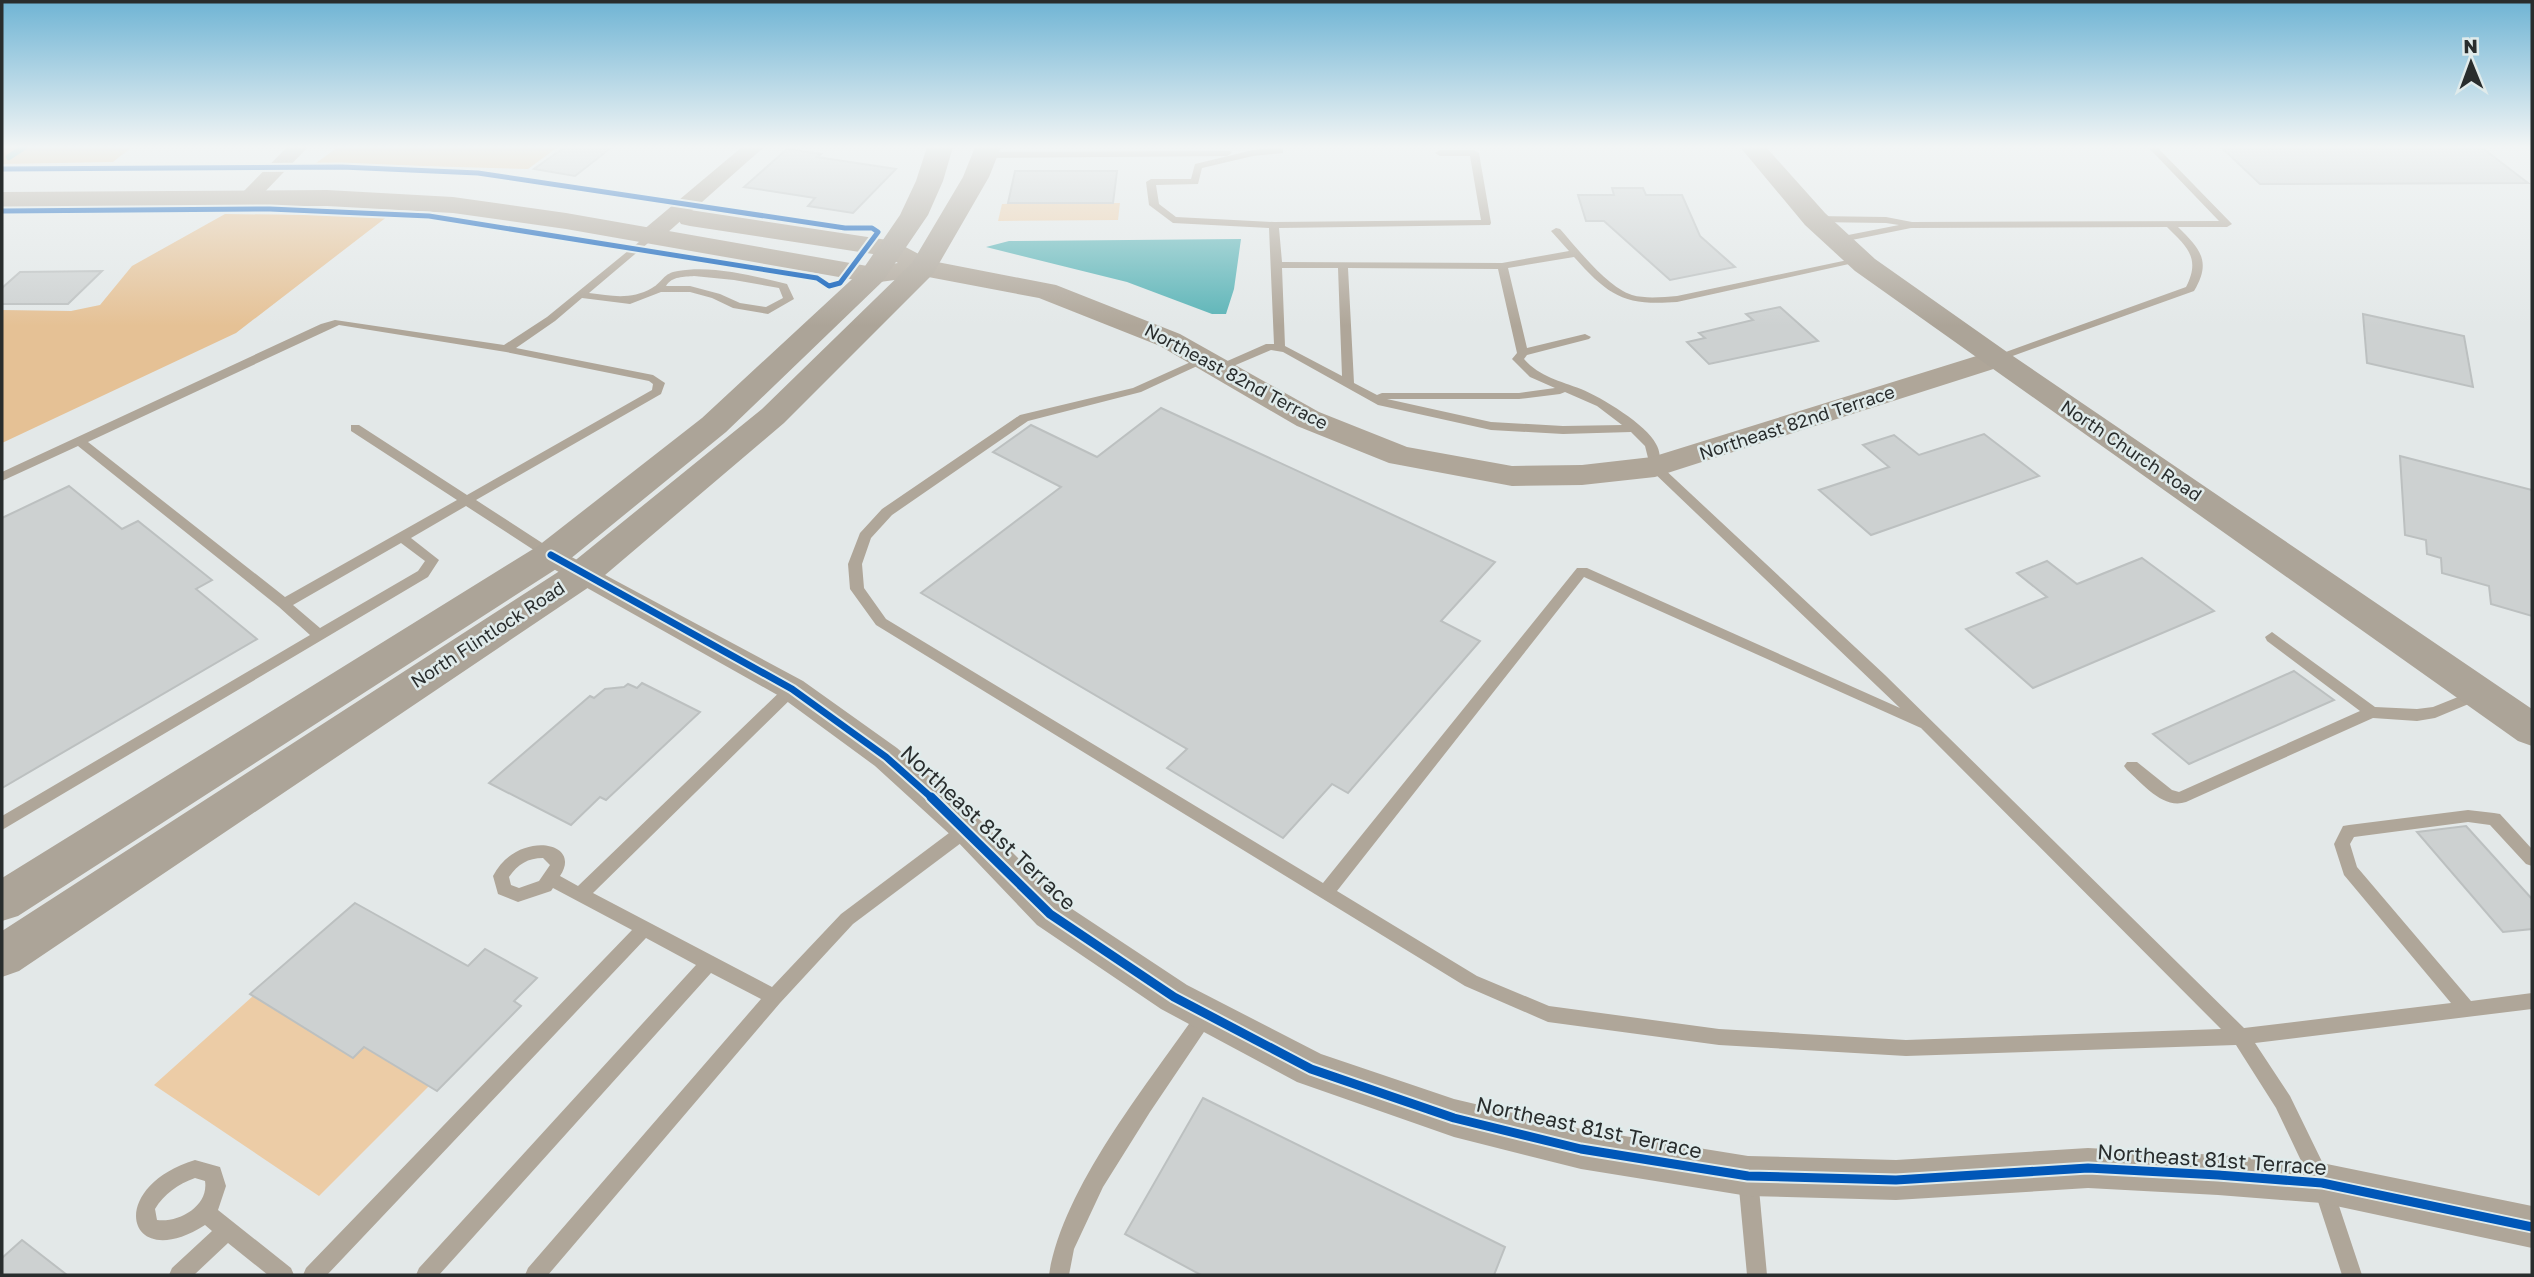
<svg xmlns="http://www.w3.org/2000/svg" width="2534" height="1277" font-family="'Golos Text',sans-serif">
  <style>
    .green { fill: #eccca6 }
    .forest { fill: #e5c195 }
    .water { fill: #59b3b6 }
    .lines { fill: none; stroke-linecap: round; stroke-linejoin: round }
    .stream { stroke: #59b3b6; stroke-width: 6 }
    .building { fill: #cdd1d1; stroke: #bcc0c0; stroke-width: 2 }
    .service { fill: #afa699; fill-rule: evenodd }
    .minor { fill: #afa699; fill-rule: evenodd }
    .tertiary { fill: #afa699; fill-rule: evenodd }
    .secondary { fill: #aca498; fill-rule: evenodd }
    .cycleway-far2-casing { stroke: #e0ebeb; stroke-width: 9 }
    .cycleway-far1-casing { stroke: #e0ebeb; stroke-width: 11 }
    .cycleway-casing { stroke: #e0ebeb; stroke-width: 13 }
    .cycleway-far2 { stroke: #0057b8; stroke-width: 5 }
    .cycleway-far1 { stroke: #0057b8; stroke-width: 7 }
    .cycleway { stroke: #0057b8; stroke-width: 9 }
    .labels { text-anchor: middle; stroke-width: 5; stroke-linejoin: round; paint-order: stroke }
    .street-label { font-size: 18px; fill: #292d2d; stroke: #e0ebeb }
    .near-street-label { font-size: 21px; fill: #292d2d; stroke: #e0ebeb }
  </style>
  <rect width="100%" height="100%" fill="#e3e8e8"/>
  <!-- green -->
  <g class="green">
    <polygon points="1120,203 1118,220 998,221 1002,204"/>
    <polygon points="253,996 352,1057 364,1047 429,1086 319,1196 154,1085"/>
  </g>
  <!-- forest -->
  <g class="forest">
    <polygon points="2,147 132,147 113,162 2,164"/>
    <polygon points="338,147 558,147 528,169 316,163"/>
    <polygon points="225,214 388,216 236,333 2,443 2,310 71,311 100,305 132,266"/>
  </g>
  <!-- water -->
  <polygon class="water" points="1241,239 1234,289 1226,314 1212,314 1127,282 986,247 1009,241"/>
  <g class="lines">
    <!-- stream -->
    <polyline class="stream" points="9,157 24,147"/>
  </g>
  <!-- building -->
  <g class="building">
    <polygon points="565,147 612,147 575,176 534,169"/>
    <polygon points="2221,147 2481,147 2528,183 2260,184"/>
    <polygon points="787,149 821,154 817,157 896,169 853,213 808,206 815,198 744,187"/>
    <polygon points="1015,171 1117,171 1113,203 1008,203"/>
    <polygon points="1612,188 1643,188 1646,195 1682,195 1700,236 1735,267 1670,280 1604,221 1586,221 1578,195 1614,195"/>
    <polygon points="102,271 68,304 2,304 2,288 20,272"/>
    <polygon points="1780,307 1818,341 1709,364 1687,342 1705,338 1699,333 1753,320 1746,314"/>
    <polygon points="2363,314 2464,336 2473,387 2367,363"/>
    <polygon points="1161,408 1495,562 1441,621 1480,641 1348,793 1332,784 1283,838 1167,768 1187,749 921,593 1061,487 993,452 1031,425 1097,457"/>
    <polygon points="1984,434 2039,476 1871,535 1819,490 1889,467 1863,445 1894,435 1919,455"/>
    <polygon points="2400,456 2532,490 2532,616 2491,604 2489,586 2442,573 2441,558 2427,554 2426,540 2405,535"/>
    <polygon points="69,486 122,529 138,521 212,580 196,589 257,639 2,788 2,518"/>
    <polygon points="2142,558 2214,611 2033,688 1966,629 2047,597 2017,573 2047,561 2077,584"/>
    <polygon points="2294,671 2334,700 2189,764 2153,734"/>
    <polygon points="642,683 700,712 606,800 600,797 571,825 489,783 590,696 594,698 605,689 624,687 628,684 637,688"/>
    <polygon points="2466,826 2532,899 2532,929 2503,932 2417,832"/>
    <polygon points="355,903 468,966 485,949 537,978 514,1001 521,1006 437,1091 364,1047 353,1058 250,994"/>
    <polygon points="1203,1098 1505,1247 1494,1275 1201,1275 1125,1234"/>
    <polygon points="22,1240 67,1275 2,1275 2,1258"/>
  </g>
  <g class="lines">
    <!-- service -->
    <g class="service">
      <path d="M2148,147h9l75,77 -5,3h-49c22,22 34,34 16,64l-198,71 -4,-1v-4l194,-70c15,-29 1,-40 -19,-60l-256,1 -74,15 -5,-3 1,-2 66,-13 -13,-2 -71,-1 -5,-3 5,-3 71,1 26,5 307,-1z"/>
      <path d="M1280,148l3,1v4l-30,3 -51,12 -4,16 -42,1 3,19 17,13 98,5 207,-2 -11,-64h-30l-5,-3 5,-3h34l5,3 12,70 -1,2 -211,3 3,34 220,1 67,-12 -18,-20 5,-3 4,1c17,19 47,58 72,66 14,4 31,2 45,1l185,-39v4l-4,1 -181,40c-53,4 -68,-6 -103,-45l-66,11 19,80 58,-14 6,3 -2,2 -62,16 -3,4c16,18 36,22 57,30 20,8 66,36 75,55 4,6 4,15 5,22l224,209 359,353 207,-25 -107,-128 -10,-31 9,-18 6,-1 119,-15 26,3 6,1 32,35v17l-6,-2 -36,-39 -22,-3 -114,15 -4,7 7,23 114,134 61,-8v16l-277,34 35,53 39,80 33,99h-20l-29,-89 -37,-78 -40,-63 -330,11 -187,-11 -171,-23 -83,-36 -589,-361 -26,-36 -2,-25 12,-31 22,-24 138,-94 113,-27 71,-32 4,1v4l-67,31 -113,29 -136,94 -21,23 -9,26 2,24 22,31 437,264 254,-315h10l313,140 -249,-238 -6,-24 -14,-14 -68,2 -72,-4 -113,-25 -95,-53 -12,-2 -47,20h-8v-4l50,-22h8l-5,-116 -96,-5 -24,-18 -3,-23 5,-3h40l4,-15 58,-14zM1282,268h56l4,108 -57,-30zM1348,268l150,1 19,84 -5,6 18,18 25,11 -36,5h-137l-5,2 -23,-12zM1565,392l32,14 25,19 -59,1 -72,-4 -104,-23h132l41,-5zM1584,577l337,151 300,301 -315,11 -187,-11 -170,-23 -72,-30 -140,-85z"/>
      <polygon points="1230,151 1232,153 1227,156 985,158 980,155 985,152"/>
      <path d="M650,233l5,3 -1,2 -65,55c23,3 42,7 63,-5 11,-6 11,-15 26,-17 35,-6 75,5 109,13l7,15 -26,15 -35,-6 -21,-10 -22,-6h-29l-31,12 -48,-6 -27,23 -39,27 137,27 12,8 -4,11 -185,106 80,52 2,3 -2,3h-10l-80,-52 -55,32 28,22 -11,17 -426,253v-14l308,-181 -31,-28 -201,-161 -76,35v-9l319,-148 14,-4 169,25 43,-28zM694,276l40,4 45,8 4,10 -17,9 -26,-4 -20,-9 -30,-8h-24c6,-10 18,-9 28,-10zM339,325l167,27 143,29 4,3 -1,6 -185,105 -108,-70h-8v6l106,69 -172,97 -197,-155zM401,543l24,18 -7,10 -98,57 -27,-23z"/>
      <path d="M2272,632l103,75 42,2 16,-2 45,-18 5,1 2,4 -2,4 -48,20 -18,3 -44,-3 -187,84c-23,8 -44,-19 -59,-32l-3,-4 3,-4h10l35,28 7,2 181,-81 -93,-70 -2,-4z"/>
      <path d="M792,684l5,1 2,4 -2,4 -204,200 179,94 69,-73 120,-90 6,-1 6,1 2,5 -2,5 -120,90 -73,79 -232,272h-23l3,-7 233,-269 -50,-26 -272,302h-23l3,-7 277,-303 -50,-27 -319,337h-24l3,-7 326,-338 -79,-42 -2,3 -33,11 -20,-8 -5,-18c23,-46 91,-36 67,0l18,10 209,-201zM543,858l7,7 -11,16 -20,7 -8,-3 -2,-8c9,-13 19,-19 34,-19z"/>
      <path d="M1206,1006l6,2 3,6 -3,6 -62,92 -47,75 -29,62 -5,26h-20c14,-89 100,-192 151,-267z"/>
      <path d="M195,1160l25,7 6,19 -8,24 73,58 3,7h-26l-40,-32 -34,32h-25l3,-7 40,-37 -7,-6c-78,50 -101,-37 -10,-65zM195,1178l10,3c4,25 -26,42 -48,39l-2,-11c9,-15 23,-25 40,-31z"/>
      <polygon points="1748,1168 1755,1171 1758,1178 1767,1275 1747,1275 1738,1178 1741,1171"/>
    </g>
    <!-- minor -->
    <g class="minor">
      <polygon points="287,147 308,147 255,202 241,202 238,198 241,194"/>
      <polygon points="742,147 764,147 658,241 642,241 639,236 642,231"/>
      <polygon points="551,546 803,681 897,748 979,819 1063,903 1187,985 1321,1054 1454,1099 1581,1129 1748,1156 1896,1160 2088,1148 2218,1155 2322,1163 2532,1206 2532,1248 2322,1203 2218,1195 2088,1188 1896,1200 1748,1196 1581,1169 1454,1137 1297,1082 1161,1009 1037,925 955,839 875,766 781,697 541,562 537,555 541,548"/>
    </g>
    <!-- tertiary -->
    <polygon class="tertiary" points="327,190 453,197 566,213 873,267 898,263 886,256 690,226 681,224 677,218 681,212 690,210 894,241 932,261 1056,285 1180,334 1319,412 1407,447 1512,466 1582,465 1652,457 1986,353 1996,350 2006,353 2011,359 2006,365 1655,477 1582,485 1512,486 1389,463 1297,426 1160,346 1039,298 923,276 873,283 566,229 453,213 327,206 2,208 2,192"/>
    <!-- secondary -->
    <g class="secondary">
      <polygon points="927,147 953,147 943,181 928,215 883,281 726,432 564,564 18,916 2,921 2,878 538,546 702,418 863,269 900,215 916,181"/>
      <polygon points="975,147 1001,147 989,177 933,274 784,423 598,581 19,971 2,977 2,931 572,563 762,409 912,263 963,177"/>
      <polygon points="1740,147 1766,147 1825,213 1875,259 2007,352 2532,709 2532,746 2518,741 1855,271 1805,225"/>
    </g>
    <defs>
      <polyline id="cycleway-far2" points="2,169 342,167 478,173 845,228 872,228 878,232 840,283 829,286 817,278 429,216 270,209 2,211"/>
      <polyline id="cycleway-far1" points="551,555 792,689 886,757 933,799"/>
      <polyline id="cycleway" points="931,797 1050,914 1174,997 1311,1069 1454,1118 1581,1149 1748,1176 1896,1180 2088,1168 2218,1175 2322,1183 2532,1227"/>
    </defs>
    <!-- cycleway-far2 casing -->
    <use href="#cycleway-far2" class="cycleway-far2-casing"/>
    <!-- cycleway-far1 casing -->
    <use href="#cycleway-far1" class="cycleway-far1-casing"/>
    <!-- cycleway casing -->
    <use href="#cycleway" class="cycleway-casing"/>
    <!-- cycleway-far2 -->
    <use href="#cycleway-far2" class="cycleway-far2"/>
    <!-- cycleway-far1 -->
    <use href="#cycleway-far1" class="cycleway-far1"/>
    <!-- cycleway -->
    <use href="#cycleway" class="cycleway"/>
  </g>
  <!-- sky -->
  <linearGradient id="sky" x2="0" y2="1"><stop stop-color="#6fb4d4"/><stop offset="0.45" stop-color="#f2f5f5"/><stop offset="1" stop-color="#f2f5f5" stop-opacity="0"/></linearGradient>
  <rect width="2534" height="326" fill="url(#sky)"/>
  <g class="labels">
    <!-- street labels -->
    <g class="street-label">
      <text transform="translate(1236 377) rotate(28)" y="6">Northeast 82nd Terrace</text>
      <text transform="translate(1797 423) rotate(-18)" y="6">Northeast 82nd Terrace</text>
      <text transform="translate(2131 451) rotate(34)" y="6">North Church Road</text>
      <text transform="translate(488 635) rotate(-33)" y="6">North Flintlock Road</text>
    </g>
    <!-- near-street labels -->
    <g class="near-street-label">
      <text transform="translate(988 828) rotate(43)" y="7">Northeast 81st Terrace</text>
      <text transform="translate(1589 1128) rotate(12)" y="7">Northeast 81st Terrace</text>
      <text transform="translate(2212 1160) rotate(4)" y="7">Northeast 81st Terrace</text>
    </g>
  </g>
  <!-- border -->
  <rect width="2534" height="1277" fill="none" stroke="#292d2d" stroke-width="7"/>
  <!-- north arrow -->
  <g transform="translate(2471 63) rotate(359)" stroke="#e0ebeb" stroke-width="5" paint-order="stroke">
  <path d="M0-5L12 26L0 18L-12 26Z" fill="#292d2d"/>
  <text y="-10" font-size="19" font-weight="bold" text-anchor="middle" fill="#292d2d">N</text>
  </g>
</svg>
